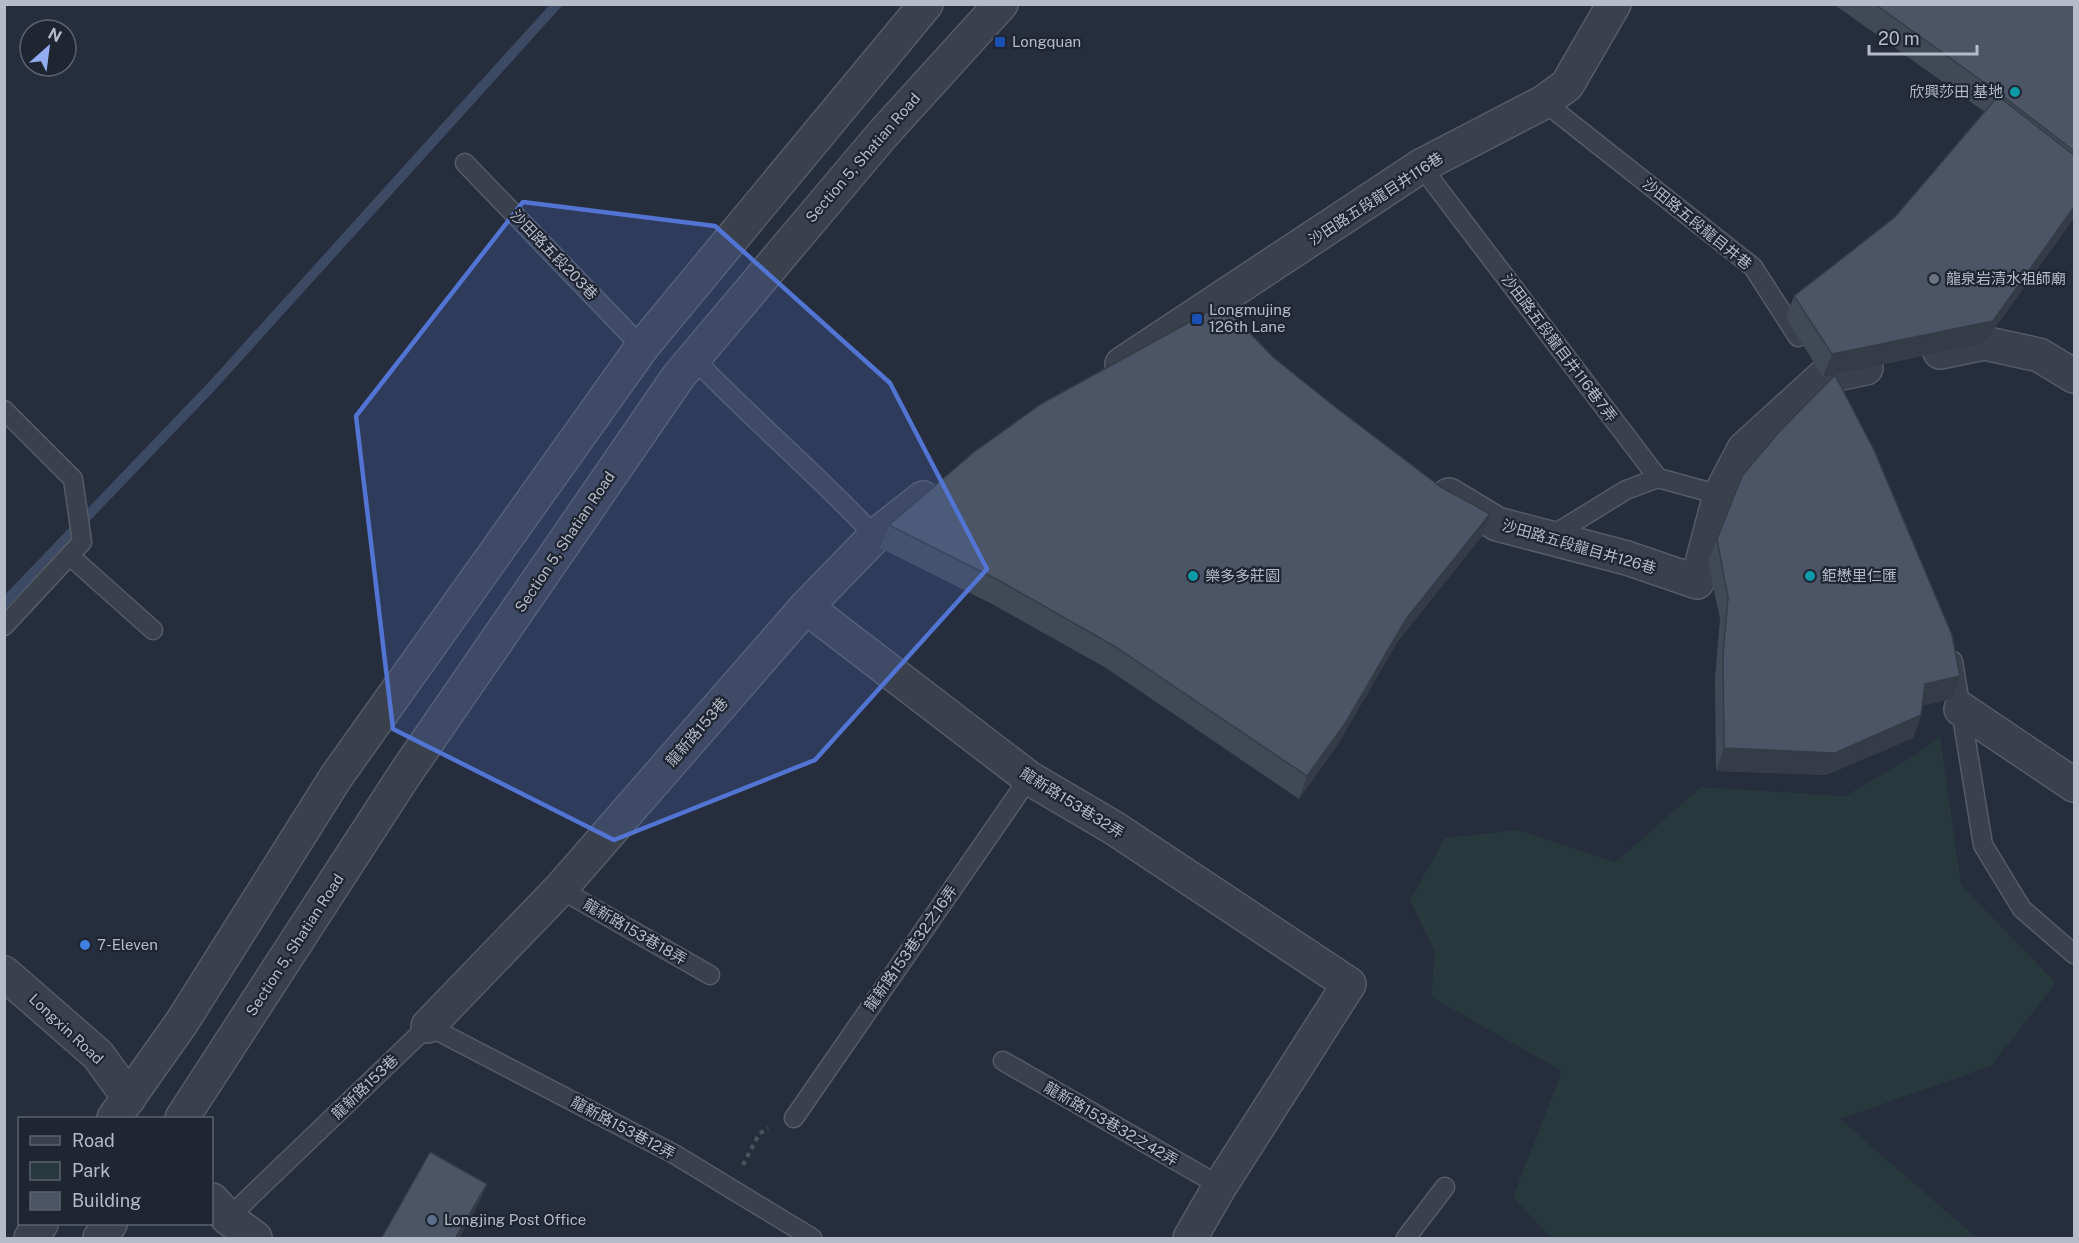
<svg xmlns="http://www.w3.org/2000/svg" width="2079" height="1243" font-family="'Public Sans','Noto Sans TC',sans-serif">
  <style>
    .green { fill: #28393d }
    .lines { fill: none; stroke-linecap: round; stroke-linejoin: round }
    .stream { stroke: #3d4a64; stroke-width: 10 }
    .service-casing { stroke: #555b67; stroke-width: 21 }
    .minor-casing { stroke: #555b67; stroke-width: 36 }
    .tertiary-casing { stroke: #555b67; stroke-width: 36 }
    .path { stroke: #46565a; stroke-width: 4; stroke-dasharray: 4.5 4.5; stroke-linecap: butt }
    .service { stroke: #3a404c; stroke-width: 18 }
    .minor { stroke: #3a404c; stroke-width: 33 }
    .tertiary { stroke: #3a404c; stroke-width: 33 }
    .wall { fill: #414957 }
    .shaded-wall { fill: #353c47 }
    .building { fill: #4c5565; stroke: #353c47; stroke-width: 1.5 }
    .marked { fill: #5274d2; fill-opacity: 0.2; stroke: #5274d2; stroke-width: 4.5; stroke-linejoin: round }
    .transit-dot { fill: #1a4fb4; stroke: #1f2531; stroke-width: 2 }
    .culture-dot { fill: #0f9aa8; stroke: #1f2531; stroke-width: 2 }
    .worship-dot { fill: #6b7280; stroke: #1f2531; stroke-width: 2 }
    .shop-dot { fill: #3f7fe0; stroke: #1f2531; stroke-width: 2 }
    .service-dot { fill: #5c6f8a; stroke: #1f2531; stroke-width: 2 }
    .labels { text-anchor: middle; stroke-width: 4.5; stroke-linejoin: round; paint-order: stroke }
    .poi-label { font-size: 15px; fill: #b5bbc8; stroke: #1f2531; text-anchor: start }
    .street-label { font-size: 15px; fill: #b5bbc8; stroke: #1f2531 }
  </style>
  <rect width="100%" height="100%" fill="#262d3c"/>
  <!-- green -->
  <polygon class="green" points="1940,736 1961,885 2056,983 1991,1066 1840,1119 1977,1238 1551,1238 1513,1197 1562,1071 1431,997 1435,951 1410,900 1445,838 1518,830 1616,862 1701,787 1845,796 1915,755"/>
  <g class="lines">
    <!-- stream -->
    <polyline class="stream" points="4,603 211,387 557,4"/>
    <defs>
      <g id="service">
        <polyline points="1544,102 1753,267 1798,337"/>
        <polyline points="465,163 642,347"/>
        <polyline points="1421,166 1658,478 1720,495"/>
        <path d="M693,358c59,61 124,116 182,178"/>
        <polyline points="4,410 73,479 82,542 4,626"/>
        <polyline points="1548,538 1626,490 1658,478"/>
        <polyline points="70,556 153,630"/>
        <polyline points="1953,661 1983,845 2022,909 2074,954"/>
        <polyline points="560,889 710,975"/>
        <polyline points="1003,1061 1220,1186"/>
        <polyline points="794,1118 1029,778"/>
        <polyline points="228,1218 428,1026 674,1154 812,1238"/>
        <polyline points="1406,1238 1445,1187"/>
      </g>
      <g id="minor">
        <polyline points="1940,352 1984,343 2039,355 2074,376"/>
        <polyline points="1122,364 1421,166 1544,102 1567,85 1614,4"/>
        <polyline points="1449,495 1497,524 1627,558 1697,582 1720,495 1744,449 1823,377 1866,368"/>
        <polyline points="806,607 1029,778 1114,828 1349,984 1220,1186 1190,1238"/>
        <polyline points="1961,709 2074,785"/>
        <polyline points="4,973 98,1055 129,1098"/>
        <polyline points="428,1026 560,889 806,607 875,536 923,498"/>
      </g>
      <g id="tertiary">
        <polyline points="114,1118 182,1022 336,777 642,347 926,4"/>
        <polyline points="182,1118 405,774 678,377 882,135 1001,4"/>
        <polyline points="212,1200 228,1218 255,1238"/>
        <polyline points="31,1238 41,1224"/>
        <polyline points="100,1238 110,1224"/>
      </g>
    </defs>
    <!-- service casing -->
    <use href="#service" class="service-casing"/>
    <!-- minor casing -->
    <use href="#minor" class="minor-casing"/>
    <!-- tertiary casing -->
    <use href="#tertiary" class="tertiary-casing"/>
    <!-- path -->
    <polyline class="path" points="743,1165 759,1134 768,1128"/>
    <!-- service -->
    <use href="#service" class="service"/>
    <!-- minor -->
    <use href="#minor" class="minor"/>
    <!-- tertiary -->
    <use href="#tertiary" class="tertiary"/>
  </g>
  <!-- wall -->
  <g class="wall">
    <polygon points="1833,4 2074,4 2074,218 1984,343 1823,377 1786,318 1794,296 1895,217 1985,112 1846,13"/>
    <polygon points="889,525 1482,536 1398,641 1338,744 1299,799 1106,668 992,604 880,548"/>
    <polygon points="1717,539 1952,699 1922,705 1921,715 1913,738 1826,775 1716,771 1715,678 1720,619 1708,562"/>
  </g>
  <!-- shaded-wall -->
  <g class="shaded-wall">
    <polygon points="2074,207 2074,218 1984,343 1823,377 1832,354"/>
    <polygon points="1490,514 1482,536 1398,641 1338,744 1299,799 1307,776 1406,619"/>
    <polygon points="1960,676 1952,699 1917,707 1925,684"/>
    <polygon points="1921,715 1913,738 1826,775 1716,771 1724,748"/>
    <polygon points="487,1184 480,1201 459,1239 455,1239"/>
  </g>
  <!-- building -->
  <g class="building">
    <polygon points="1875,4 2074,4 2074,151 1996,91"/>
    <polygon points="1998,96 2074,155 2074,207 1993,321 1832,354 1794,296 1895,217"/>
    <polygon points="1222,304 1273,357 1334,406 1441,487 1490,514 1406,619 1346,722 1307,776 1114,646 1000,581 889,525 974,452 1041,404"/>
    <polygon points="1835,375 1874,450 1952,635 1960,676 1925,684 1921,715 1835,753 1724,748 1723,656 1728,597 1717,539 1742,476 1778,433"/>
    <polygon points="430,1152 487,1184 455,1239 381,1239"/>
  </g>
  <!-- marked area -->
  <path class="marked" d="M523,202l192,24 175,157 97,186 -172,191 -201,80 -221,-111 -37,-313z"/>
  <!-- markers -->
  <g class="transit-dot">
    <rect x="994" y="36" width="12" height="12" rx="3"/>
    <rect x="1191" y="313" width="12" height="12" rx="3"/>
  </g>
  <g class="culture-dot">
    <circle cx="2015" cy="92" r="6"/>
    <circle cx="1193" cy="576" r="6"/>
    <circle cx="1810" cy="576" r="6"/>
  </g>
  <circle class="worship-dot" cx="1934" cy="279" r="6"/>
  <circle class="shop-dot" cx="85" cy="945" r="6"/>
  <circle class="service-dot" cx="432" cy="1220" r="6"/>
  <g class="labels">
    <!-- poi labels -->
    <g class="poi-label">
      <text x="1012" y="47">Longquan</text>
      <text x="2003" y="97" text-anchor="end">欣興莎田 基地</text>
      <text x="1946" y="284">龍泉岩清水祖師廟</text>
      <text x="1209" y="315">Longmujing<tspan x="1209" dy="17">126th Lane</tspan></text>
      <text x="1205" y="581">樂多多莊園</text>
      <text x="1822" y="581">鉅懋里仁匯</text>
      <text x="97" y="950">7-Eleven</text>
      <text x="444" y="1225">Longjing Post Office</text>
    </g>
    <!-- street labels -->
    <g class="street-label">
      <text transform="translate(863 158) rotate(-49)" y="5">Section 5, Shatian Road</text>
      <text transform="translate(1376 199) rotate(-33)" y="5">沙田路五段龍目井116巷</text>
      <text transform="translate(1697 224) rotate(39)" y="5">沙田路五段龍目井巷</text>
      <text transform="translate(554 255) rotate(46)" y="5">沙田路五段203巷</text>
      <text transform="translate(1559 348) rotate(53)" y="5">沙田路五段龍目井116巷7弄</text>
      <text transform="translate(565 542) rotate(-56)" y="5">Section 5, Shatian Road</text>
      <text transform="translate(1579 547) rotate(16)" y="5">沙田路五段龍目井126巷</text>
      <text transform="translate(697 732) rotate(-49)" y="5">龍新路153巷</text>
      <text transform="translate(1072 803) rotate(32)" y="5">龍新路153巷32弄</text>
      <text transform="translate(635 932) rotate(30)" y="5">龍新路153巷18弄</text>
      <text transform="translate(295 945) rotate(-57)" y="5">Section 5, Shatian Road</text>
      <text transform="translate(911 948) rotate(-55)" y="5">龍新路153巷32之16弄</text>
      <text transform="translate(66 1029) rotate(43)" y="5">Longxin Road</text>
      <text transform="translate(365 1087) rotate(-44)" y="5">龍新路153巷</text>
      <text transform="translate(1111 1124) rotate(30)" y="5">龍新路153巷32之42弄</text>
      <text transform="translate(623 1128) rotate(28)" y="5">龍新路153巷12弄</text>
    </g>
  </g>
  <!-- border -->
  <rect width="2079" height="1243" fill="none" stroke="#b5bbc8" stroke-width="12"/>
  <!-- legend -->
  <rect x="18" y="1117" width="195" height="108" fill="#1f2531" stroke="#5b616d" stroke-width="1.5"/>
  <rect x="30" y="1136" width="30" height="9" fill="#3a404c" stroke="#5b616d" stroke-width="1.5"/>
  <text x="72" y="1147" font-size="18" fill="#b5bbc8">Road</text>
  <rect x="30" y="1162" width="30" height="18" fill="#28393d" stroke="#5b616d" stroke-width="1.5"/>
  <text x="72" y="1177" font-size="18" fill="#b5bbc8">Park</text>
  <rect x="30" y="1192" width="30" height="18" fill="#4c5565" stroke="#5b616d" stroke-width="1.5"/>
  <text x="72" y="1207" font-size="18" fill="#b5bbc8">Building</text>
  <!-- north arrow -->
  <g transform="translate(48 48) rotate(28)"><circle r="28" fill="#1f2531" stroke="#5b616d" stroke-width="1.5"/>
  <path d="M0-4.5L10 22L0 15L-10 22Z" fill="#92aef0"/>
  <text y="-9" font-size="16" font-weight="bold" text-anchor="middle" fill="#b5bbc8">N</text>
  </g>
  <!-- scale -->
  <path d="M1869 45v9h108v-9" fill="none" stroke="#b5bbc8" stroke-width="3"/>
  <text x="1878" y="45" font-size="18" fill="#b5bbc8" stroke="#1f2531" stroke-width="4.5" paint-order="stroke">20 m</text>
</svg>
